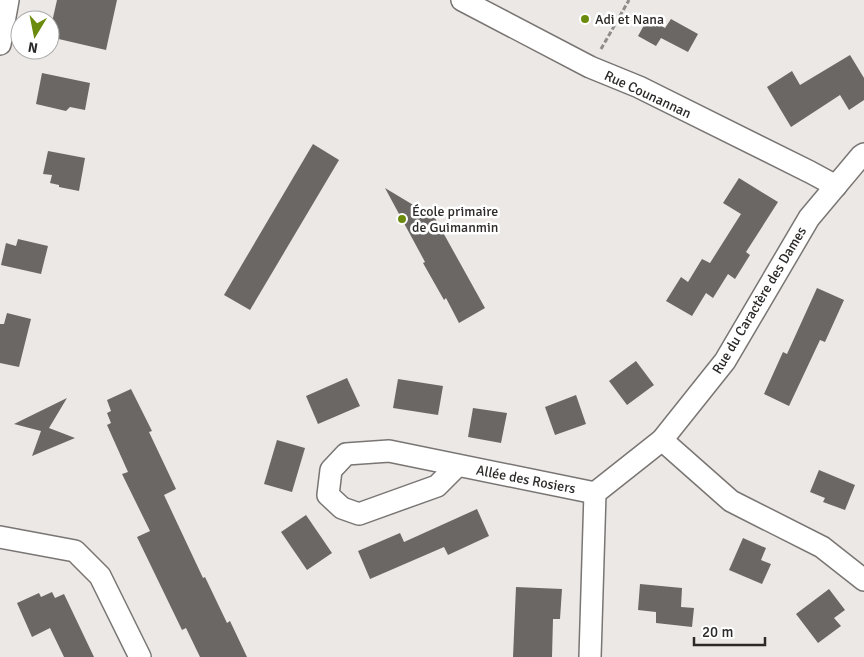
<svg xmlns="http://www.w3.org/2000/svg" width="864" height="657" font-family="Signika,sans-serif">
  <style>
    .building { fill: #6b6765 }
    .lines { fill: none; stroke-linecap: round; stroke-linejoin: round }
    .street-casing { stroke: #797573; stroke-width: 24 }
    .path { stroke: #8f8c8a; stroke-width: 3; stroke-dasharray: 5 2.5; stroke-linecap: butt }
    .street { stroke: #fff; stroke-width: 21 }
    .poi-dot { fill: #6b8b0c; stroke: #fff; stroke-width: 2 }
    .labels { text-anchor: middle; stroke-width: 5; stroke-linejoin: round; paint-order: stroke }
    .poi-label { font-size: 14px; fill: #2c2a29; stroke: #fff; text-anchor: start }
    .street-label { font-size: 14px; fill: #2c2a29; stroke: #fff }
  </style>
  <rect width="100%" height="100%" fill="#ece8e5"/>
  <!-- building -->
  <g class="building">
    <polygon points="57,0 117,0 106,50 50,37 50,31"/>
    <polygon points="648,18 665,28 671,19 698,34 688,52 661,38 656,46 638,36"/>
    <polygon points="850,55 864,78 864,100 849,110 840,95 791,127 767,87 792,71 800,85"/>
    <polygon points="42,73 90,83 85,110 70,107 66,111 36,104"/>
    <polygon points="313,144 339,160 250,310 224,295"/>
    <polygon points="48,151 85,158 79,191 59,187 59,185 50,183 52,175 43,174"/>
    <polygon points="739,178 778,202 746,252 750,255 735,279 728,274 713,298 706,293 692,316 666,301 681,277 688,282 702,259 710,263 741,214 723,203"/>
    <polygon points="385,188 435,218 485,308 459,323 446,298 444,300 423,263 425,262"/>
    <polygon points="18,239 48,246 41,274 1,265 6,243 16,246"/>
    <polygon points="817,288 844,300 825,342 820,340 789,406 764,394 783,352 787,354"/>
    <polygon points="7,313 31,319 19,367 0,363 0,324 4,324"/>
    <polygon points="636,361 654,385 627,405 609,381"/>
    <polygon points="347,378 360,406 318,424 306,396"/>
    <polygon points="398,379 443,386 438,415 393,408"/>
    <polygon points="131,389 152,431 149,432 176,489 164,495 203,578 205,577 227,623 230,621 247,657 200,657 186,628 182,630 137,537 150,531 122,474 128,472 107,425 111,423 107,413 111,411 107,400"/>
    <polygon points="576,395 586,424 555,435 545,407"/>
    <polygon points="67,398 49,428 75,438 32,456 41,431 14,424"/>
    <polygon points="473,408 507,413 501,443 468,437"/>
    <polygon points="277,440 305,448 292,492 264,484"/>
    <polygon points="819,470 855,485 845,510 823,502 825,498 810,492"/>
    <polygon points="477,509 489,536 448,555 444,547 370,579 358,551 400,533 404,542"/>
    <polygon points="306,515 332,553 307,570 281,532"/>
    <polygon points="743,538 766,548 761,560 771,564 762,584 729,570"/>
    <polygon points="640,584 682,588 681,607 694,608 692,627 656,623 656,612 638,610"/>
    <polygon points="516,587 562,589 560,619 553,619 552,657 513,657"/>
    <polygon points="829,589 845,610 834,618 841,626 818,643 796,614"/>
    <polygon points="52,592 55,598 64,594 94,657 64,657 50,628 32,637 17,603 39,593 41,597"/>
  </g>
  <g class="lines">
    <defs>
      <g id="street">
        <polyline points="462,0 590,67 639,87 810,172 836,186"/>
        <polyline points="0,44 8,0"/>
        <polyline points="662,440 731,501 822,547 864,580"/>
        <polyline points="458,465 437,486 359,514 342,508 328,495 331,470 346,454 389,451 595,493"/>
        <polyline points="595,493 662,440 725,361 809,218 861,156 864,154"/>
        <polyline points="0,537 75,551 100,576 140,657"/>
        <polyline points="590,657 595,493"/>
      </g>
    </defs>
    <!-- street casing -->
    <use href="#street" class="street-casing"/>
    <!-- path -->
    <polyline class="path" points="601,49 629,0"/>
    <!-- street -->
    <use href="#street" class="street"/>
  </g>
  <!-- markers -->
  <g class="poi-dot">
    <circle cx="585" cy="19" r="5"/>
    <circle cx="402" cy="219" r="5"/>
  </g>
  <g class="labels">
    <!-- poi labels -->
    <g class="poi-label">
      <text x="595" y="24">Adi et Nana</text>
      <text x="412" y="216">École primaire<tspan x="412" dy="16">de Guimanmin</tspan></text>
    </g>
    <!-- street labels -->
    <g class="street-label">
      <text transform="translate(648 94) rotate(25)" y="5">Rue Counannan</text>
      <text transform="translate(759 300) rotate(-59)" y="5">Rue du Caractère des Dames</text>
      <text transform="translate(526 479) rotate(11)" y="5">Allée des Rosiers</text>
    </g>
  </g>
  <!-- north arrow -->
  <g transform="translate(35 35) rotate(190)"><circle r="24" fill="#ffffff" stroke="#abaaa9"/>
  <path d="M0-4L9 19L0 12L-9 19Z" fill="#6b8b0c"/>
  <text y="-8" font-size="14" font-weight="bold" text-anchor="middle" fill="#2c2a29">N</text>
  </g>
  <!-- scale -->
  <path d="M694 637v8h71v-8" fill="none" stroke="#2c2a29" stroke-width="2.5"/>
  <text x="702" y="637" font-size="15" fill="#2c2a29" stroke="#ffffff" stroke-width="4" paint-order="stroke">20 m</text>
</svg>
